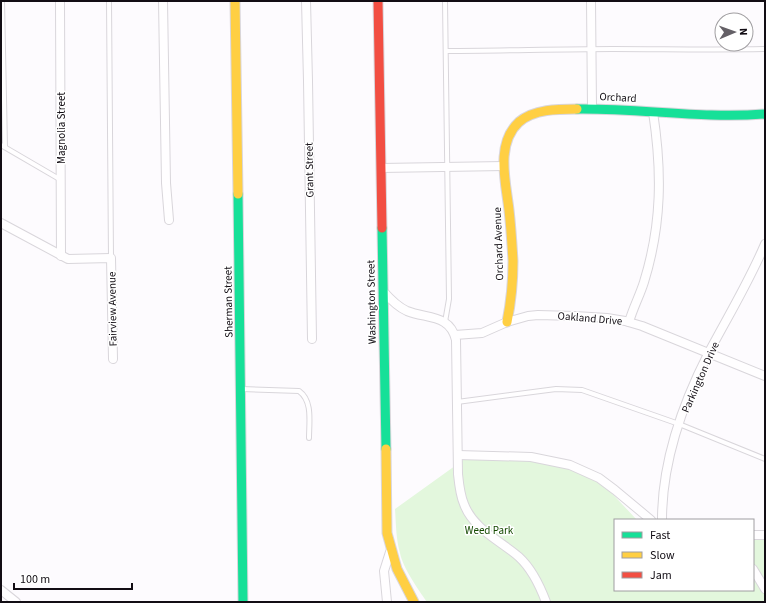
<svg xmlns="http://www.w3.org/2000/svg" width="766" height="603" font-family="'Source Sans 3',sans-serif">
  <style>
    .green { fill: #e3f7dd }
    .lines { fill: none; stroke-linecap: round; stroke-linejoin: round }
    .lane-casing { stroke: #d9d6db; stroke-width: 6 }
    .street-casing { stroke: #d9d6db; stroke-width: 10 }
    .fast-casing { stroke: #d9d6db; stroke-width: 11 }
    .slow-casing { stroke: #d9d6db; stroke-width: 11 }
    .jam-casing { stroke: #d9d6db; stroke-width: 11 }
    .lane { stroke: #fffeff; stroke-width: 4 }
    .street { stroke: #fffeff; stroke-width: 8 }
    .fast { stroke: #16e098; stroke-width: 9 }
    .slow { stroke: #ffcf43; stroke-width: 9 }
    .jam { stroke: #f24e42; stroke-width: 9 }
    .labels { text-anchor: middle; stroke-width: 3; stroke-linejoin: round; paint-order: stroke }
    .street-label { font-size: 11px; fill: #120d14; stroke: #fff }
    .park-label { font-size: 11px; fill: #154a00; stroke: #fff }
  </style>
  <rect width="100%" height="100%" fill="#fdfbfe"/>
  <!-- green -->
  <path class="green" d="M466,458l70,2 37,9 33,18 31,33h-22v70h138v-54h12v66h-338c-9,-13 -24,-34 -27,-49 -4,-14 -4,-29 -5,-44z"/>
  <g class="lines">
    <defs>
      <g id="lane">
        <polyline points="2,1 5,147"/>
        <polyline points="109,1 111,258"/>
        <polyline points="445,1 449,299 445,322"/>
        <path d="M446,51c55,0 111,-2 167,-2 51,0 101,1 152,0"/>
        <polyline points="1,145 61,180"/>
        <path d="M242,389l57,2c14,10 10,31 10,47"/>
        <polyline points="457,402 556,389 582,390 679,424 765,459"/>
      </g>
      <g id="street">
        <polyline points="60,1 61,256"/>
        <polyline points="163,1 166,183 169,220"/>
        <polyline points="306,1 308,81 312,339"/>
        <polyline points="591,1 592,108"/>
        <polyline points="381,168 504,166"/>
        <polyline points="1,223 68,259 111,258 113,359"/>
        <path d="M383,291c7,8 15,16 24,20 20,8 43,3 49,29l2,134c1,10 2,21 6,30 9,25 37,37 55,53 13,12 21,29 27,45"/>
        <path d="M629,322c4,-14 11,-27 15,-40 18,-58 18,-111 9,-170"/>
        <polyline points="455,335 482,333 507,322 528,316 538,315 575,316 607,318 625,321 642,326 765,376"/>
        <polyline points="458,455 531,457 570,465 599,478 615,490 651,520"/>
        <path d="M662,520c0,-57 20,-115 46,-166 19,-36 41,-72 57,-110"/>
        <polyline points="753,535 765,535"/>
        <polyline points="753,569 765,589"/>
        <polyline points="1,590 16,602"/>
        <polyline points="387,602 384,571 390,552"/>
      </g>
      <g id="fast">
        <path d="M577,109c63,-1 125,10 188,5"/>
        <polyline points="238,194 243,602"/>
        <polyline points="382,228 386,449"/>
      </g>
      <g id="slow">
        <polyline points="235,1 238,194"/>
        <path d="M507,322c4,-20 6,-40 6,-61 -1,-17 -2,-34 -4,-51 -3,-27 -14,-66 10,-88 15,-13 39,-13 58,-13"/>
        <polyline points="386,449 387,533 397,569 414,602"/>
      </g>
      <polyline id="jam" points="378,1 382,228"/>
    </defs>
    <!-- lane casing -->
    <use href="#lane" class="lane-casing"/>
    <!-- street casing -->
    <use href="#street" class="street-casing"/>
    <!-- fast casing -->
    <use href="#fast" class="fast-casing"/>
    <!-- slow casing -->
    <use href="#slow" class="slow-casing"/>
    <!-- jam casing -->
    <use href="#jam" class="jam-casing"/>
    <!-- lane -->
    <use href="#lane" class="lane"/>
    <!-- street -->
    <use href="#street" class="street"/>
    <!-- fast -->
    <use href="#fast" class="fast"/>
    <!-- slow -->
    <use href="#slow" class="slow"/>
    <!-- jam -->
    <use href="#jam" class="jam"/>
  </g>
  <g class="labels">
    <!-- street labels -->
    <g class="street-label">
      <text transform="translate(618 97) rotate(3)" y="4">Orchard</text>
      <text transform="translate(61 128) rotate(-90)" y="4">Magnolia Street</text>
      <text transform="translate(309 170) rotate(-91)" y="4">Grant Street</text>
      <text transform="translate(498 244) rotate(-92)" y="4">Orchard Avenue</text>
      <text transform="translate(228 302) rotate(-91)" y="4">Sherman Street</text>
      <text transform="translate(371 302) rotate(-91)" y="4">Washington Street</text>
      <text transform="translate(112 309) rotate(-91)" y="4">Fairview Avenue</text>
      <text transform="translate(590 318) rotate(5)" y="4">Oakland Drive</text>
      <text transform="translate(700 377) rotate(-66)" y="4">Parkington Drive</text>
    </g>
    <!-- park labels -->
    <g class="park-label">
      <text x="489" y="534">Weed Park</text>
    </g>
  </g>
  <!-- border -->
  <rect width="766" height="603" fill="none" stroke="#120d14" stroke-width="4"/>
  <!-- legend -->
  <rect x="614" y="519" width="140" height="72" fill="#ffffff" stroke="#a09ea1"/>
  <rect x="622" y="532" width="20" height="6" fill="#16e098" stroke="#a09ea1"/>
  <text x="650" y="539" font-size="12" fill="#120d14">Fast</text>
  <rect x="622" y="552" width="20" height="6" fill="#ffcf43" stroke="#a09ea1"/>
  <text x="650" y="559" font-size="12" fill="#120d14">Slow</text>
  <rect x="622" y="572" width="20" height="6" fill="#f24e42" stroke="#a09ea1"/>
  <text x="650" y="579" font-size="12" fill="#120d14">Jam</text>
  <!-- north arrow -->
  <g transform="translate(734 32) rotate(88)"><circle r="19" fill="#ffffff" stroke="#a09ea1"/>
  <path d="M0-3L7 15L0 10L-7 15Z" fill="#646066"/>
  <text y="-6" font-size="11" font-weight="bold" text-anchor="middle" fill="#120d14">N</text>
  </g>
  <!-- scale -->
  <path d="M14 583v6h118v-6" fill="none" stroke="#120d14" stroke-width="2"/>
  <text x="20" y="583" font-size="12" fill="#120d14" stroke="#ffffff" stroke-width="3" paint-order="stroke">100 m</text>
</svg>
